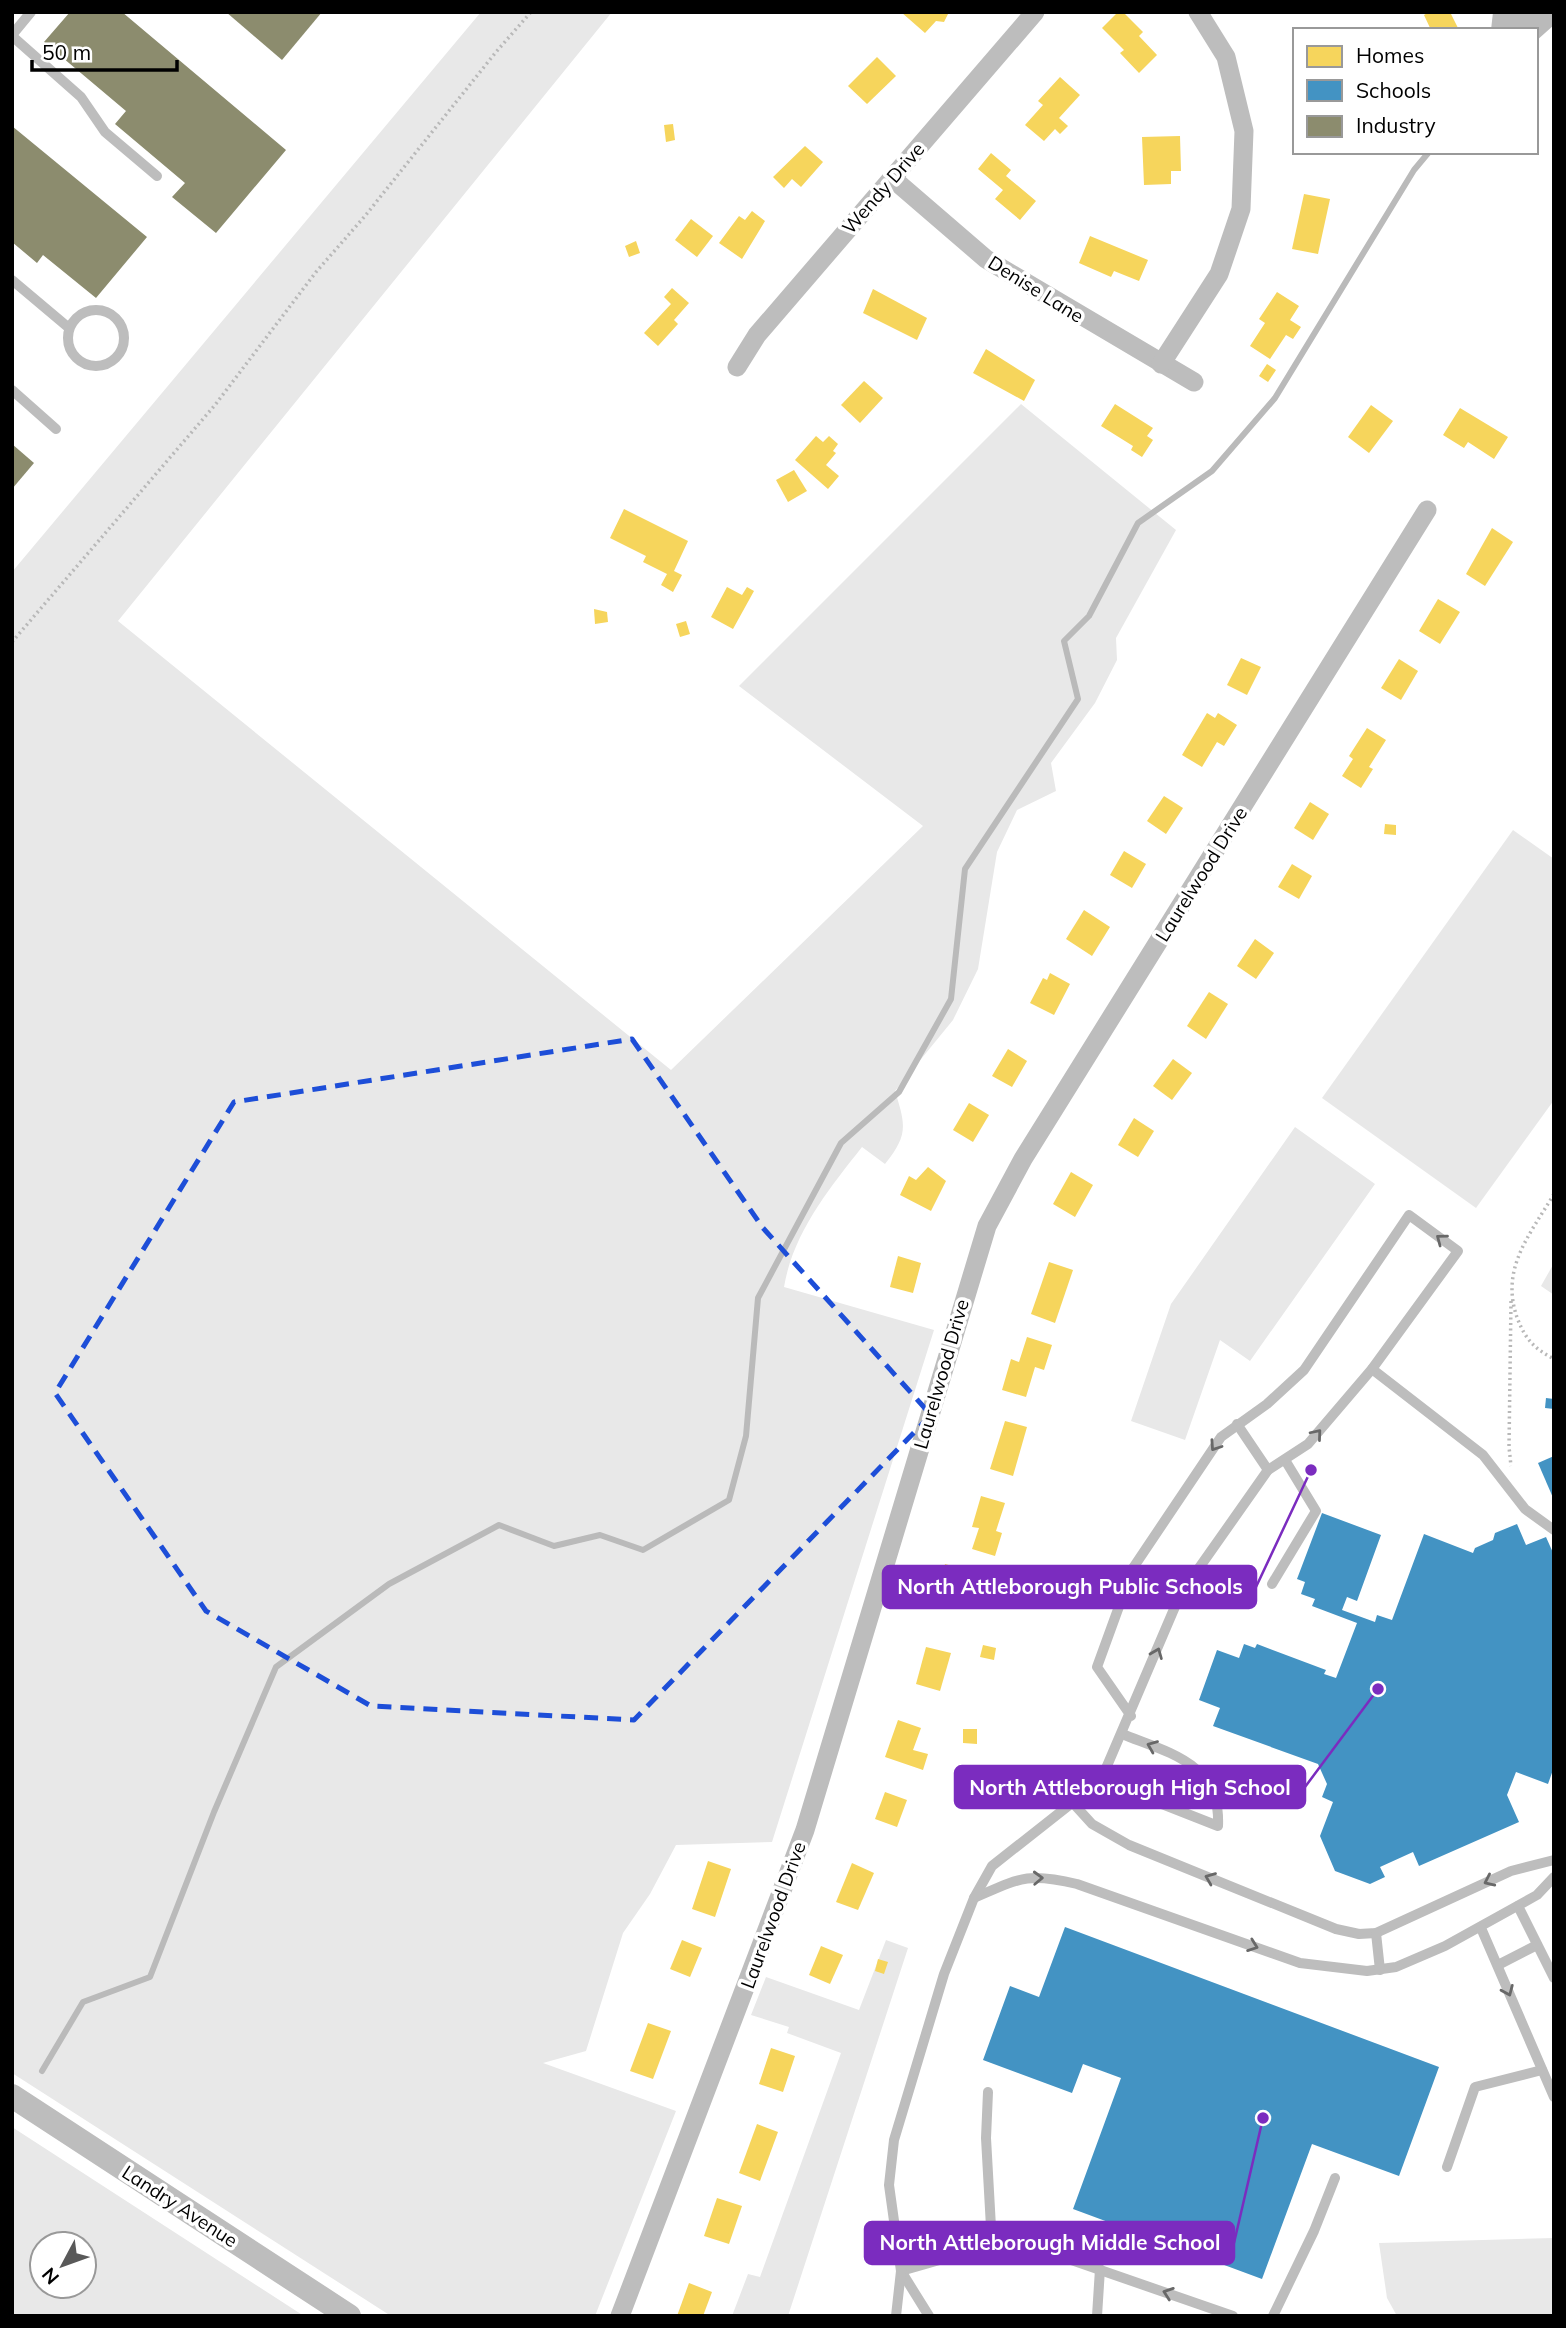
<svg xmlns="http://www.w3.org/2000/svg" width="1566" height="2328" font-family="Mulish,sans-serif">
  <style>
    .green { fill: #e8e8e8; fill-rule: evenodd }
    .water { fill: #bababa }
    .homes { fill: #f6d55c }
    .schools { fill: #4393c3 }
    .industry { fill: #8c8c6e }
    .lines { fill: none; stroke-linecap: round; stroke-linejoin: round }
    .stream { stroke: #bababa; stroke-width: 6 }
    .path { stroke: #b8b8b8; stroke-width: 3.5; stroke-dasharray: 2 3.5; stroke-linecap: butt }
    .service { stroke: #bdbdbd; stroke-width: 10 }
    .minor { stroke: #bdbdbd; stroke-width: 19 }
    .tertiary { stroke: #bdbdbd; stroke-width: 24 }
    .oneway { stroke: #686868 }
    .marked { fill: none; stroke: #1d4ed8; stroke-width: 5; stroke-dasharray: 14 9; stroke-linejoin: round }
    .labels { text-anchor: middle; stroke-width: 7; stroke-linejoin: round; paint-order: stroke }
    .street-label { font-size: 19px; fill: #000; stroke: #fff }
    .leader { fill: none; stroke: #7b2cbf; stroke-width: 2.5 }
    .callout-dot { fill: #7b2cbf; stroke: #fff; stroke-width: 2.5 }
    .callout { fill: #7b2cbf; stroke: #7b2cbf; stroke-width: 2.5 }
    .callout-label { font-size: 21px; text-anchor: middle; font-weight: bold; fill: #fff }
  </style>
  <rect width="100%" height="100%" fill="#fff"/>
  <!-- green -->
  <g class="green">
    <path d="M481,12h131l-494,609 553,449 252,-244 -184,-140 282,-282 155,126 -60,108 1,22 -22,43 -44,60 5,28 -39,19 -20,42 -19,117 -25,51 -58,71c11,35 13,44 -10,73l-23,-17c-33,42 -69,86 -78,140l150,43 -162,512 -96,3 -26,49 -27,39 -37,118 -43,12 133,48 -81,205h-204l-379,-243v-1501z"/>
    <polygon points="1513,830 1554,859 1554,1100 1476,1208 1322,1098"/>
    <polygon points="1295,1127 1375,1184 1250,1361 1220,1340 1185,1440 1131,1421 1171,1304"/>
    <polygon points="1554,1263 1554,1295 1541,1286"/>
    <polygon points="886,1940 908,1948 788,2316 732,2316 748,2274 760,2277 841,2053 787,2033 789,2027 751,2015 766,1977 859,2010"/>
    <path d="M12,2127l292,189h-292zM42,2244h42v42h-42z"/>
    <polygon points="1554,2238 1554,2316 1397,2316 1387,2298 1379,2243"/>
  </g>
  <!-- water -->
  <polygon class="water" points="1493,12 1554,12 1554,25 1536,41 1536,30 1491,30"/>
  <!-- homes -->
  <g class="homes">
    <polygon points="901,12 949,12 944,22 936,21 925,33"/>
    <polygon points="1118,12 1123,12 1143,32 1139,36 1157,55 1139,73 1120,53 1124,50 1102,28"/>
    <polygon points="1429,12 1450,12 1459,30 1431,30 1424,15"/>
    <polygon points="877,57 896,76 867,104 848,86"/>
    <polygon points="1060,77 1080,95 1059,118 1068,126 1060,134 1055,129 1044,141 1025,125 1043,105 1038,101"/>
    <polygon points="673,124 675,140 666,142 664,125"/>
    <polygon points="1180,136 1181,171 1171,171 1171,184 1144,185 1142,137"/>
    <polygon points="805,146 823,162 801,187 792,179 784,188 773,177"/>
    <polygon points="991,153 1011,170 1006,176 1036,201 1020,220 995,199 1003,190 978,169"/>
    <polygon points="1304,194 1330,199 1318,254 1292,249"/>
    <polygon points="752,211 765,221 742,259 719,243 739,216 745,220"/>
    <polygon points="691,219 713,236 697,257 675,240"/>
    <polygon points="1090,236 1148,260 1139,281 1114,271 1111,277 1079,263"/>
    <polygon points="636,241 640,253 629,257 625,246"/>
    <polygon points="672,288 689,303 674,320 678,324 658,346 644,333 671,304 664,297"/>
    <polygon points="873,289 927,318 917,340 863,313"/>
    <polygon points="1277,292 1299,306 1290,320 1301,327 1293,339 1286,335 1270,359 1250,346 1265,323 1259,319"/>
    <polygon points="986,349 1035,380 1024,401 973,373"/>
    <polygon points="1267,364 1276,370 1268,382 1259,376"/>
    <polygon points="864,381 883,398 860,423 841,405"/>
    <polygon points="1115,404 1153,428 1147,436 1153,440 1142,457 1131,450 1133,446 1101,426"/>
    <polygon points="1371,405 1393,421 1369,453 1348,437"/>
    <polygon points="1460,408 1508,437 1494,459 1468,442 1464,448 1443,435"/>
    <polygon points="816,436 823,442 829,436 838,444 833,451 836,453 826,465 839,476 828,489 795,460"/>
    <polygon points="794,470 807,491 788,502 776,480"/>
    <polygon points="624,509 688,541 674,571 682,575 673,592 661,585 667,574 643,562 646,556 610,538"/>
    <polygon points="1492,528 1513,542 1485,586 1466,574"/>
    <polygon points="727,587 742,595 747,587 754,591 733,629 711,617"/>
    <polygon points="1438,599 1460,612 1440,644 1419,631"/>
    <polygon points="594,609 607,612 608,622 595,624"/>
    <polygon points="686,621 690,634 680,637 676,624"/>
    <polygon points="1241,658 1261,667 1247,695 1227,685"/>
    <polygon points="1399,659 1418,671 1401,700 1381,688"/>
    <polygon points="1207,713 1215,718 1218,713 1237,725 1224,746 1217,742 1202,767 1182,755"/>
    <polygon points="1367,728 1386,740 1369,767 1373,769 1361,788 1342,776 1353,759 1349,756"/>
    <polygon points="1164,796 1183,808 1166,834 1147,821"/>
    <polygon points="1310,802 1329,814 1313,840 1294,828"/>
    <polygon points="1385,824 1396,825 1396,835 1384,834"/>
    <polygon points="1124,851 1146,864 1132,888 1110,875"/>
    <polygon points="1292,864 1312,876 1299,899 1278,887"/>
    <polygon points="1084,910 1110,927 1092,956 1066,939"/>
    <polygon points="1255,939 1274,953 1256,979 1237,966"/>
    <polygon points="1050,973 1070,984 1054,1015 1030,1003 1043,978 1047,980"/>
    <polygon points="1209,992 1228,1004 1206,1039 1187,1026"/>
    <polygon points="1008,1049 1027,1061 1012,1087 992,1076"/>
    <polygon points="1173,1059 1192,1073 1172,1100 1153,1086"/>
    <polygon points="969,1103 989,1115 973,1142 953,1130"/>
    <polygon points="1134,1118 1154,1131 1138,1157 1118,1145"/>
    <polygon points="928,1167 946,1181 931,1211 900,1195 909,1176 916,1180"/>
    <polygon points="1071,1172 1093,1185 1075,1217 1053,1204"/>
    <polygon points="898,1256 921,1263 913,1293 890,1287"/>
    <polygon points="1049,1262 1073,1270 1055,1323 1031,1314"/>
    <polygon points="1027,1337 1052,1345 1044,1370 1035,1367 1026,1397 1002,1390 1011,1359 1019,1362"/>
    <polygon points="1005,1421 1027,1427 1013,1476 990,1469"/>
    <polygon points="981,1496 1005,1503 996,1531 1002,1533 995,1556 972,1549 979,1528 972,1527"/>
    <polygon points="945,1564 978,1573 976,1581 971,1580 965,1605 942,1599 946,1584 940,1583"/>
    <polygon points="983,1645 996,1648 994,1660 980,1657"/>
    <polygon points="926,1647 951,1653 940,1691 916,1684"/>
    <polygon points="898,1720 921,1728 913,1750 928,1754 923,1770 885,1757"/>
    <polygon points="963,1729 977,1729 977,1744 963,1743"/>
    <polygon points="885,1792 907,1800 897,1827 875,1819"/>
    <polygon points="708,1861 731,1869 715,1917 692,1909"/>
    <polygon points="852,1863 874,1873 858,1910 836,1902"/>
    <polygon points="682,1940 702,1948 690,1977 670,1969"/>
    <polygon points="821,1946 843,1955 830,1984 809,1975"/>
    <polygon points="878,1959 888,1962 884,1974 875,1971"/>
    <polygon points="648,2023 671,2031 653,2079 630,2071"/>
    <polygon points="771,2048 795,2056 783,2092 759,2084"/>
    <polygon points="757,2124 778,2132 760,2181 739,2173"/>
    <polygon points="717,2198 742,2206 729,2244 704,2236"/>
    <polygon points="689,2283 712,2292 703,2316 677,2316"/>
  </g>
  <!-- schools -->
  <g class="schools">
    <polygon points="1546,1398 1554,1399 1554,1409 1545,1408"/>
    <polygon points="1554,1456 1554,1500 1538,1463"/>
    <polygon points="1322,1513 1381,1535 1357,1601 1347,1597 1342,1610 1375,1622 1377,1615 1392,1620 1424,1534 1473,1553 1475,1548 1493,1540 1495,1533 1517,1524 1526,1545 1546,1537 1554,1555 1554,1767 1548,1784 1516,1772 1507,1795 1519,1822 1419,1866 1413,1852 1380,1867 1385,1877 1370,1884 1335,1871 1320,1836 1333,1802 1322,1797 1327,1784 1318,1764 1213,1726 1220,1708 1199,1700 1217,1650 1239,1658 1244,1644 1255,1648 1257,1644 1326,1670 1324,1674 1336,1678 1357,1623 1312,1606 1315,1599 1301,1594 1305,1582 1297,1579"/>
    <polygon points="1065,1927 1439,2067 1399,2176 1312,2144 1262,2279 1073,2209 1121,2078 1083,2064 1072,2093 983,2060 1010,1986 1039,1997"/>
  </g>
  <!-- industry -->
  <g class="industry">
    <polygon points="70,12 122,12 286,150 216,233 172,197 185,183 115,124 126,111 44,42"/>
    <polygon points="226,12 322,12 282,60"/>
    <polygon points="12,126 147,237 96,298 43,255 37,263 12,242"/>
    <polygon points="12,444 34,463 12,489"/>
  </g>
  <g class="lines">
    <!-- stream -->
    <polyline class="stream" points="42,2071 83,2002 150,1977 214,1812 276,1667 389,1584 499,1525 554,1546 600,1535 643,1550 729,1500 746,1436 758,1298 841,1143 899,1092 951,999 965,869 1078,699 1064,641 1089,616 1138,523 1212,471 1275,398 1414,170 1429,152"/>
    <!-- path -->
    <g class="path">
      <polyline points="12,642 215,405 316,272 365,216 496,52 531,12"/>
      <path d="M1554,1194c-25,42 -55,76 -36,126 8,20 17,29 36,39"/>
      <polyline points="1511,1301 1509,1447 1511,1466"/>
    </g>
    <!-- service -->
    <g class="service">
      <polyline points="12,35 31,12"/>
      <polyline points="12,36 81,97 105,132 157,176"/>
      <polyline points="12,280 69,328"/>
      <circle cx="96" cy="338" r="28"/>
      <polyline points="12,390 56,429"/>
      <polyline points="1372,1369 1483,1455 1525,1509 1554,1530"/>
      <polyline points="1237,1424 1268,1470"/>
      <polyline points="1272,1584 1316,1511 1285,1460"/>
      <path d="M1101,1780l117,46c3,-63 -49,-73 -96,-92"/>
      <polyline points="1072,1802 1092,1824 1129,1845 1336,1929 1359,1934 1376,1933 1511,1871 1554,1860"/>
      <path d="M974,1898c46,-20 53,-26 103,-14l223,79 67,8 29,-4 49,-21 92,-51 17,-18"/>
      <polyline points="1518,1906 1554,1978"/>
      <polyline points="1481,1928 1554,2097"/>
      <polyline points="1376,1933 1380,1970"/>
      <polyline points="1498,1965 1537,1945"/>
      <polyline points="988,2092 986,2138 992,2245"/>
      <polyline points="1447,2167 1475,2087 1542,2070"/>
      <polyline points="901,2271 992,2245 1016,2245 1057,2255 1233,2316"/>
      <polyline points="901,2271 929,2316"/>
      <polyline points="896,2316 901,2271 889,2185 894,2140 944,1974 974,1898 992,1866 1101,1780 1180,1595 1268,1470 1308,1444 1372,1369 1458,1251 1409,1215 1304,1370 1267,1404 1221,1437 1133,1568 1097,1667 1131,1716"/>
      <polyline points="1097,2316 1100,2269"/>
      <polyline points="1273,2316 1314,2231 1335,2178"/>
    </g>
    <!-- minor -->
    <g class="minor">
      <polyline points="892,178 986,259 1194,382"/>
      <polyline points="1161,364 1219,274 1241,209 1244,131 1226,57 1198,12"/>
      <polyline points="737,367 757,335 1035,12"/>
      <polyline points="620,2316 805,1830 987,1226 1023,1159 1427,510"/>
    </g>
    <!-- tertiary -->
    <polyline class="tertiary" points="12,2096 349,2316"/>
  </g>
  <!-- one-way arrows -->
  <defs><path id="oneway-chevron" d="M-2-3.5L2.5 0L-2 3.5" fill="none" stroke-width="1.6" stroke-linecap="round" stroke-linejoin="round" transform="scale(1.75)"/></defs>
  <g class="oneway">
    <use href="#oneway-chevron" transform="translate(1441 1239) rotate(-143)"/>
    <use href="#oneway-chevron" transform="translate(1317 1434) rotate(-50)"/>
    <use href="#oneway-chevron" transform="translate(1215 1446) rotate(124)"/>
    <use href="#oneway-chevron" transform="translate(1157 1653) rotate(-68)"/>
    <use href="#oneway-chevron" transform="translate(1152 1746) rotate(-158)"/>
    <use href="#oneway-chevron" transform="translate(1038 1878) rotate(-2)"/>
    <use href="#oneway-chevron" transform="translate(1210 1878) rotate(-158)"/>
    <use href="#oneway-chevron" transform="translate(1489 1881) rotate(155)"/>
    <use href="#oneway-chevron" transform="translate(1253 1946) rotate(20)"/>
    <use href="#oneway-chevron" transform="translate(1508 1991) rotate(67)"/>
    <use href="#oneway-chevron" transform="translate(1168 2293) rotate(-161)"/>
  </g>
  <!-- marked area -->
  <path class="marked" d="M632,1039l131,189 168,187 -297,305 -263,-14 -165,-95 -151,-218 179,-291z"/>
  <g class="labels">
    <!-- street labels -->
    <g class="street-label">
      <text transform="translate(883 188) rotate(-49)" y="7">Wendy Drive</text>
      <text transform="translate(1036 289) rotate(32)" y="7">Denise Lane</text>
      <text transform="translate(1201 874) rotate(-58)" y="7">Laurelwood Drive</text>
      <text transform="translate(941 1374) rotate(-74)" y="7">Laurelwood Drive</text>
      <text transform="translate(773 1915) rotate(-70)" y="7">Laurelwood Drive</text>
      <text transform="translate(180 2206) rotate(33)" y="7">Landry Avenue</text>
    </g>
  </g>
  <!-- callouts -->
  <path class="leader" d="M1311 1470L1256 1587M1378 1689L1305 1787M1263 2118L1234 2243"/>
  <g class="callout-dot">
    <circle cx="1311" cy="1470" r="7"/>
    <circle cx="1378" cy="1689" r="7"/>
    <circle cx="1263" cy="2118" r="7"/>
  </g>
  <g class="callout">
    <rect x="883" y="1566" width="373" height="42" rx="7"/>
    <rect x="955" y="1766" width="350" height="42" rx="7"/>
    <rect x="865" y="2222" width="369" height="42" rx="7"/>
  </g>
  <g class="callout-label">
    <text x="1070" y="1594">North Attleborough Public Schools</text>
    <text x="1130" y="1795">North Attleborough High School</text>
    <text x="1050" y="2250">North Attleborough Middle School</text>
  </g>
  <!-- border -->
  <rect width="1566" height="2328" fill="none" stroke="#000000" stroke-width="28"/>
  <!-- legend -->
  <rect x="1293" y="28" width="245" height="126" fill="#ffffff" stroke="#999999" stroke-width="2"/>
  <rect x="1307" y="46" width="35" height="21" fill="#f6d55c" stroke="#999999" stroke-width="2"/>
  <text x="1356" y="63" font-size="21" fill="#000000">Homes</text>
  <rect x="1307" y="80" width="35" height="21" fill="#4393c3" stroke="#999999" stroke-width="2"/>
  <text x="1356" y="98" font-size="21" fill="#000000">Schools</text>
  <rect x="1307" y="116" width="35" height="21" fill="#8c8c6e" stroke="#999999" stroke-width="2"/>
  <text x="1356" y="133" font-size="21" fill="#000000">Industry</text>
  <!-- north arrow -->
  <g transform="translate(63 2265) rotate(229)"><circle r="33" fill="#ffffff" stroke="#999999" stroke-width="2"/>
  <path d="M0-5L12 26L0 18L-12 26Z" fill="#595959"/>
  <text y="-10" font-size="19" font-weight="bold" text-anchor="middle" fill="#000000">N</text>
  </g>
  <!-- scale -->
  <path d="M32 60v10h145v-10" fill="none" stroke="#000000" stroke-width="3.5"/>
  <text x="42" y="60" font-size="21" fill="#000000" stroke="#ffffff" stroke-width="5" paint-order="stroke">50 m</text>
</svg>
